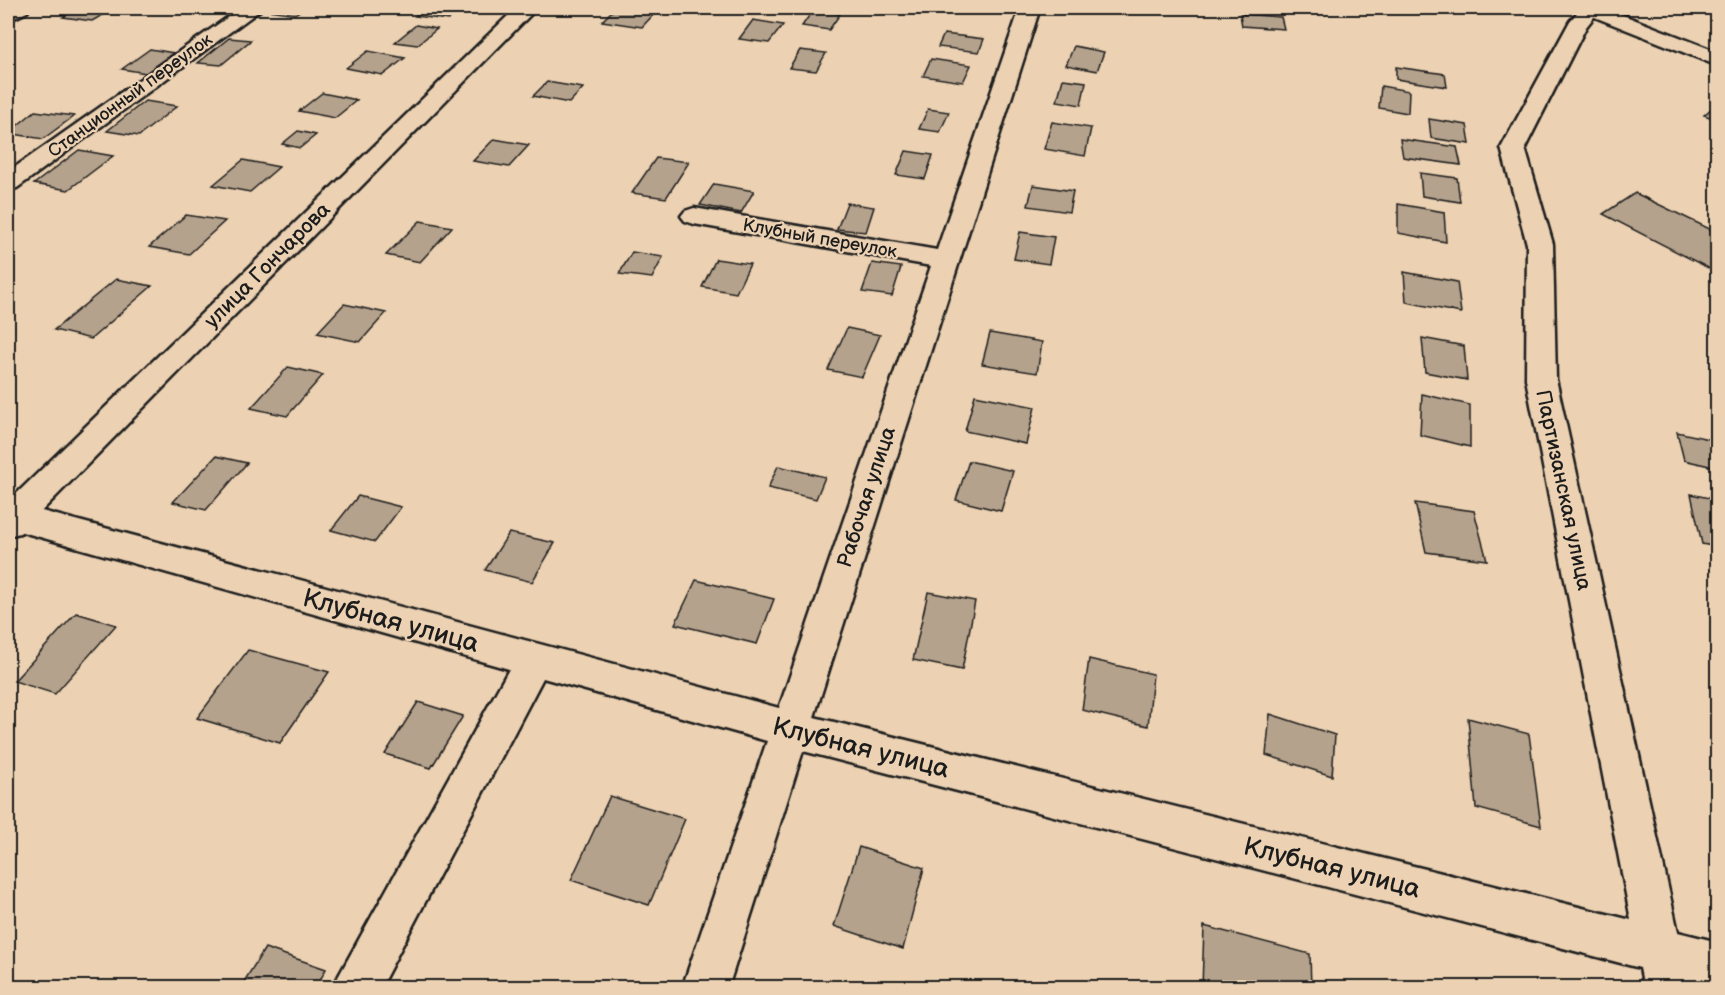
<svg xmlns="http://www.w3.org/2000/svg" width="1725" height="995" font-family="'Balsamiq Sans',sans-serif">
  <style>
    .building { fill: #b5a28c; stroke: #1c1c1c; stroke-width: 1.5 }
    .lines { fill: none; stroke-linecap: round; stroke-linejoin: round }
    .minor-casing { stroke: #1c1c1c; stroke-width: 5 }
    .tertiary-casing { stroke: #1c1c1c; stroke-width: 5 }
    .secondary-casing { stroke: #1c1c1c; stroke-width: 5 }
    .minor { fill: #ecd2b3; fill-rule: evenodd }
    .tertiary { fill: #ecd2b3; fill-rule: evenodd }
    .secondary { fill: #ecd2b3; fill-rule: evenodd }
    .labels { text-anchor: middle; stroke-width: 4.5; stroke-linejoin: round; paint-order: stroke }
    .far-street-label { font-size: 18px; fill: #1c1c1c; stroke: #ecd2b3 }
    .street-label { font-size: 21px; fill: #1c1c1c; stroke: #ecd2b3 }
    .near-street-label { font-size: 26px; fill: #1c1c1c; stroke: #ecd2b3 }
  </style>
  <rect width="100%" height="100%" fill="#ecd2b3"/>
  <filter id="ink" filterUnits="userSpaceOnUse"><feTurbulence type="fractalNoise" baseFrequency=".0167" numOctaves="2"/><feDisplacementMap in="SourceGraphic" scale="12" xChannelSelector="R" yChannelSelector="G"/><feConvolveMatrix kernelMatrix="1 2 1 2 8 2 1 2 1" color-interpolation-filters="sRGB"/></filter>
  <g filter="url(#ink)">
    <!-- building -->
    <g class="building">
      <polygon points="78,8 115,8 92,21 63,17"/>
      <polygon points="270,8 304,8 295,14 268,10"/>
      <polygon points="425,8 462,8 448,20 415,16"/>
      <polygon points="615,8 654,14 642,27 602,21"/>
      <polygon points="813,10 840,14 829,30 802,26"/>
      <polygon points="1240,14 1281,17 1284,29 1242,26"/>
      <polygon points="753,20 783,25 769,43 739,39"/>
      <polygon points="416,25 437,29 417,45 395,42"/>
      <polygon points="944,34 984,39 979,52 938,47"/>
      <polygon points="229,38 251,40 221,65 198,63"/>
      <polygon points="1074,46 1104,52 1097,71 1066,65"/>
      <polygon points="150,49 174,53 146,73 122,69"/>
      <polygon points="800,50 826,53 816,71 789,68"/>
      <polygon points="368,51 405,58 383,75 346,68"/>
      <polygon points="931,59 971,65 963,82 923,76"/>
      <polygon points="1396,67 1445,74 1447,87 1396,79"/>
      <polygon points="1063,79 1086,82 1081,105 1057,101"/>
      <polygon points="547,82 583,88 569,103 533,96"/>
      <polygon points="1381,86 1409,91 1408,113 1379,108"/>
      <polygon points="322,93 357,100 335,118 299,111"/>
      <polygon points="145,101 177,106 139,136 107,131"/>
      <polygon points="1718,103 1718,120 1704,115"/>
      <polygon points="928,109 949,112 940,132 919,129"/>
      <polygon points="35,111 74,116 43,139 8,133"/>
      <polygon points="1429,119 1467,125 1470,144 1431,138"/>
      <polygon points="1052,122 1091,128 1085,156 1044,149"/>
      <polygon points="298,131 316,135 300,148 282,144"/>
      <polygon points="494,139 529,145 509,167 473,161"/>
      <polygon points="1400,139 1457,147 1461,165 1403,157"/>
      <polygon points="79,150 113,156 68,190 34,184"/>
      <polygon points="906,151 933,155 925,179 896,175"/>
      <polygon points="656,158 689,162 666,198 632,193"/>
      <polygon points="243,160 279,167 250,192 213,185"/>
      <polygon points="1420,173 1457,178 1460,202 1422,196"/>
      <polygon points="714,184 754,191 741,213 700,205"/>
      <polygon points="1033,185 1073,191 1069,212 1028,206"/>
      <polygon points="1635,193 1718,233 1718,273 1603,214"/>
      <polygon points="847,203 874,207 866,232 837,229"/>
      <polygon points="1398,204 1444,212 1446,242 1398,233"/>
      <polygon points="186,215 225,221 189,254 149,247"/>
      <polygon points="420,221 452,227 420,262 386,255"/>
      <polygon points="1020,232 1054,237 1049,264 1014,259"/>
      <polygon points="632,252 663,257 652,278 619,274"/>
      <polygon points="716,259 750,264 736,293 702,287"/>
      <polygon points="872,263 901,267 892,296 862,292"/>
      <polygon points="1404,272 1457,282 1461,313 1406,302"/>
      <polygon points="116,279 152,286 91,339 54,330"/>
      <polygon points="344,304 386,313 360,342 317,333"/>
      <polygon points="847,328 880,335 862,377 828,370"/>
      <polygon points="990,333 1042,342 1037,373 982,364"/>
      <polygon points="1422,338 1464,346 1467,380 1425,372"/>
      <polygon points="288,367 323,375 287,416 251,408"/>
      <polygon points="1422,394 1470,405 1470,447 1420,435"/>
      <polygon points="975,395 1035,407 1026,444 965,431"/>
      <polygon points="1677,432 1718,441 1718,468 1684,460"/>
      <polygon points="216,456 247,463 206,510 173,502"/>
      <polygon points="969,461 1013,471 1001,511 956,500"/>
      <polygon points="778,466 825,477 816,499 768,488"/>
      <polygon points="1691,494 1718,500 1718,547 1702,544"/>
      <polygon points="358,496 401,507 375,542 331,530"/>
      <polygon points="1415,503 1474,511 1487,560 1426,552"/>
      <polygon points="509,533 555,543 532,582 485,570"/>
      <polygon points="696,580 774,599 757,644 675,624"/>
      <polygon points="928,592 975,601 962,670 913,660"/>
      <polygon points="76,613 116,625 55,694 14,681"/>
      <polygon points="248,650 329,672 280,743 197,718"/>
      <polygon points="1089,659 1153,674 1148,726 1082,710"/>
      <polygon points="418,702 463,716 431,768 385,754"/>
      <polygon points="1270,714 1335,735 1332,776 1266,755"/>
      <polygon points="1468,718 1529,734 1541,826 1476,808"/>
      <polygon points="610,796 685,819 649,905 571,880"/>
      <polygon points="859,847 924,868 903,949 834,926"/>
      <polygon points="1204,926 1310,954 1311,988 1202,988"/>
      <polygon points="265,948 326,969 316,988 240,988"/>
    </g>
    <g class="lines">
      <defs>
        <g id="minor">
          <polygon points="8,8 30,8 27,12 8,21"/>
          <polygon points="241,8 263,8 17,188 8,190 8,172"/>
          <polygon points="1020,8 1040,8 814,717 1631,920 1526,379 1527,244 1501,148 1570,21 1581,8 1601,8 1586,27 1525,148 1553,244 1556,379 1678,932 1718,942 1718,988 1688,980 1690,988 1644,988 1640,968 803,751 728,988 682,988 767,741 543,678 380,988 332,988 509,669 8,528 8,502 779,708 931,266 694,224 685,221 681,216 685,211 694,208 937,250"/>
        </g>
        <polygon id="tertiary" points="516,8 537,8 20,533 8,536 8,502"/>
        <polygon id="secondary" points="1579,8 1605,8 1718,52 1718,66 1582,12"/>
      </defs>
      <!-- minor casing -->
      <use href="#minor" class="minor-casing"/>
      <!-- tertiary casing -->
      <use href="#tertiary" class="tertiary-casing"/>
      <!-- secondary casing -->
      <use href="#secondary" class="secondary-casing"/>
      <!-- minor -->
      <use href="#minor" class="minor"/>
      <!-- tertiary -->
      <use href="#tertiary" class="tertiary"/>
      <!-- secondary -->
      <use href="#secondary" class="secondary"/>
    </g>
  </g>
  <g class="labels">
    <!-- far-street labels -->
    <g class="far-street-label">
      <text transform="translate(130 95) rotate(-36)" y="6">Станционный переулок</text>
      <text transform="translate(820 238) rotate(10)" y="6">Клубный переулок</text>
    </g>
    <!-- street labels -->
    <g class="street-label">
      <text transform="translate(267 265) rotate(-45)" y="7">улица Гончарова</text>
      <text transform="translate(1564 490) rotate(78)" y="7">Партизанская улица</text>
      <text transform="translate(866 497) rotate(-72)" y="7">Рабочая улица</text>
    </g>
    <!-- near-street labels -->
    <g class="near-street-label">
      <text transform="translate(391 620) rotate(15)" y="9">Клубная улица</text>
      <text transform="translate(861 747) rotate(14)" y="9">Клубная улица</text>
      <text transform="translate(1332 867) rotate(14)" y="9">Клубная улица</text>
    </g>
  </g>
  <!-- margin -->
  <rect width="1725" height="995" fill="none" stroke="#ecd2b3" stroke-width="30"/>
  <rect x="15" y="15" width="1695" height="965" fill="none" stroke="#1c1c1c" stroke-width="2" filter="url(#ink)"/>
</svg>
